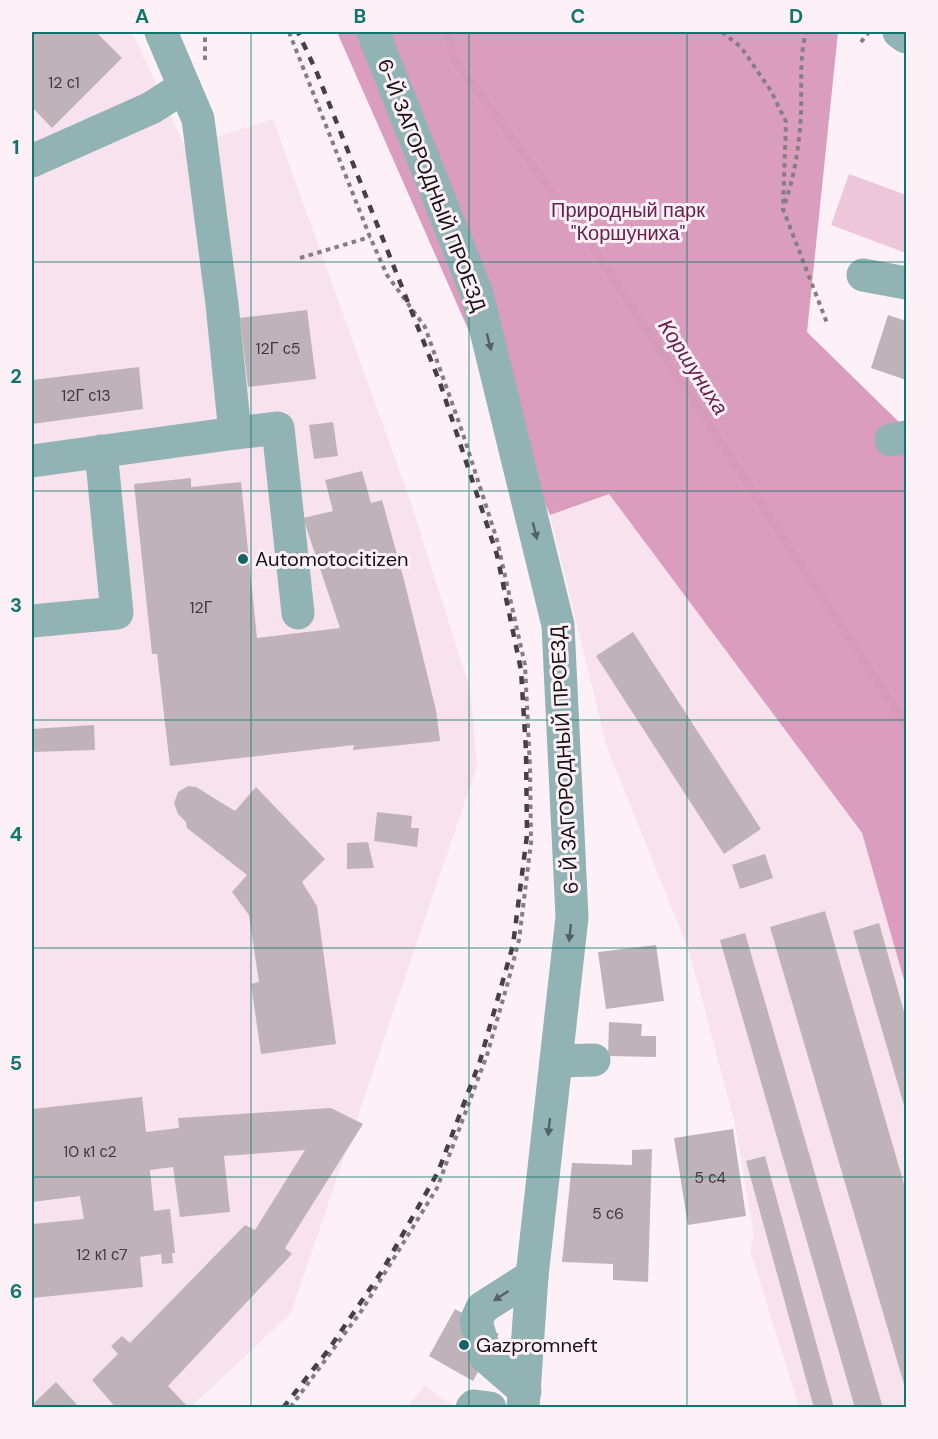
<svg xmlns="http://www.w3.org/2000/svg" width="938" height="1439" font-family="'DM Sans',sans-serif">
  <style>
    .built { fill: #f7e2ed }
    .green { fill: #edc6da }
    .forest { fill: #da9dbd }
    .lines { fill: none; stroke-linecap: round; stroke-linejoin: round }
    .stream { stroke: #d79bba; stroke-width: 8 }
    .building { fill: #bfb3b9 }
    .path { stroke: #867d81; stroke-width: 4; stroke-dasharray: 4.5 4.5; stroke-linecap: butt }
    .minor { stroke: #91b3b4; stroke-width: 33 }
    .rail { stroke: #464043; stroke-width: 4.5; stroke-dasharray: 8 8; stroke-linecap: butt }
    .oneway { fill: #546264 }
    .grid { fill: none; stroke: #0f766e; stroke-width: 1.5; stroke-opacity: 0.55 }
    .poi-dot { fill: #146466; stroke: #fef0f7; stroke-width: 2 }
    .labels { text-anchor: middle; stroke-width: 6; stroke-linejoin: round; paint-order: stroke }
    .number-label { font-size: 16px; fill: #403a3d }
    .street-label { font-size: 20px; fill: #161214; stroke: #fef0f7 }
    .park-label { font-size: 20px; fill: #67214c; stroke: #fef0f7 }
    .poi-label { font-size: 20px; fill: #161214; stroke: #fef0f7; text-anchor: start }
    .water-label { font-size: 21px; font-style: italic; fill: #66204a; stroke: #fef0f7 }
    .neatline { fill: none; stroke: #0f766e; stroke-width: 2 }
    .grid-label { font-size: 20px; text-anchor: middle; font-weight: bold; fill: #0f766e }
  </style>
  <rect width="100%" height="100%" fill="#fef0f7"/>
  <!-- built -->
  <g class="built">
    <polygon points="32,32 132,32 185,147 273,119 410,500 470,689 477,766 291,1313 191,1407 32,1407"/>
    <polygon points="609,494 862,834 906,987 906,1407 799,1407 750,1250 754,1236 735,1124 689,951 607,748 550,515"/>
    <polygon points="425,1385 454,1407 407,1407"/>
  </g>
  <!-- green -->
  <polygon class="green" points="849,174 906,195 906,253 831,225"/>
  <!-- forest -->
  <polygon class="forest" points="337,32 838,32 807,332 906,429 906,987 862,833 609,494 550,515"/>
  <g class="lines">
    <!-- stream -->
    <polyline class="stream" points="448,32 456,62 588,240 906,725"/>
  </g>
  <!-- building -->
  <g class="building">
    <polygon points="32,32 96,32 122,58 52,128 32,107"/>
    <polygon points="307,310 316,379 248,387 240,318"/>
    <polygon points="888,315 906,321 906,380 871,368"/>
    <polygon points="139,367 143,409 32,424 32,380"/>
    <polygon points="333,422 338,456 314,459 309,425"/>
    <polygon points="362,471 371,503 382,500 403,576 436,710 440,741 353,750 354,745 170,766 157,654 152,654 134,484 191,478 191,487 241,482 257,638 340,628 303,518 333,511 325,480"/>
    <polygon points="633,632 761,829 724,854 596,656"/>
    <polygon points="94,725 95,750 32,752 32,729"/>
    <polygon points="188,786 196,787 235,811 256,787 325,859 302,882 317,906 336,1044 261,1054 251,984 259,982 249,915 232,892 247,875 187,828 186,822 178,814 174,803 178,792"/>
    <polygon points="377,812 412,816 411,828 419,828 417,847 374,841"/>
    <polygon points="368,842 374,868 347,869 347,843"/>
    <polygon points="765,854 773,878 740,889 732,865"/>
    <polygon points="825,911 906,1191 906,1391 770,927"/>
    <polygon points="879,923 906,1019 906,1112 853,931"/>
    <polygon points="745,933 883,1408 855,1408 720,940"/>
    <polygon points="656,945 664,1001 606,1009 598,952"/>
    <polygon points="609,1022 642,1024 641,1036 656,1036 656,1057 608,1056"/>
    <polygon points="142,1097 146,1132 179,1128 178,1118 331,1108 363,1124 285,1248 292,1254 168,1386 187,1406 186,1408 116,1408 92,1380 118,1354 111,1346 122,1336 130,1343 245,1225 255,1230 305,1150 224,1156 230,1212 180,1217 173,1167 150,1170 154,1211 170,1209 175,1253 172,1253 173,1263 162,1264 161,1254 140,1257 143,1287 32,1298 32,1224 84,1219 80,1196 32,1202 32,1109"/>
    <polygon points="733,1129 746,1216 688,1225 674,1138"/>
    <polygon points="652,1149 648,1282 613,1280 613,1264 562,1262 572,1163 632,1165 632,1150"/>
    <polygon points="765,1156 834,1408 814,1408 746,1161"/>
    <polygon points="455,1309 499,1334 473,1381 429,1356"/>
    <polygon points="56,1382 80,1408 32,1408 32,1405"/>
  </g>
  <g class="lines">
    <!-- path -->
    <g class="path">
      <polyline points="289,32 370,237 387,275 425,327 462,431 497,540 525,665 530,768 531,843 519,940 508,982 487,1055 437,1188 362,1310 290,1408"/>
      <polyline points="722,32 741,47 771,91 786,122 783,209 827,323"/>
      <polyline points="861,42 869,32"/>
      <polyline points="205,60 205,32"/>
      <path d="M785,203c10,-28 14,-58 16,-88 1,-28 -2,-56 5,-83"/>
      <polyline points="300,258 370,237"/>
    </g>
    <!-- minor -->
    <g class="minor">
      <polyline points="373,32 477,294 558,625 572,917 532,1276 523,1408"/>
      <polyline points="899,32 906,37"/>
      <polyline points="32,161 151,108 184,87"/>
      <polyline points="863,275 906,283"/>
      <polyline points="235,433 278,428 298,613"/>
      <polyline points="891,440 906,437"/>
      <polyline points="32,461 235,433 222,304 198,119 161,32"/>
      <polyline points="32,621 117,613 101,451"/>
      <polyline points="556,1061 594,1060"/>
      <polyline points="525,1391 486,1357 476,1321 482,1308 532,1276"/>
      <polyline points="472,1408 474,1406 490,1408"/>
    </g>
    <!-- rail -->
    <polyline class="rail" points="283,1408 329,1349 382,1271 438,1172 480,1061 513,945 527,835 526,751 521,670 497,555 440,383 317,73 298,32"/>
  </g>
  <!-- one-way arrows -->
  <defs><path id="oneway-solid" d="M-6-.8H1V-3.2L6.5 0L1 3.2V.8H-6Z" transform="scale(1.5)"/></defs>
  <g class="oneway">
    <use href="#oneway-solid" transform="translate(489 342) rotate(76)"/>
    <use href="#oneway-solid" transform="translate(535 531) rotate(76)"/>
    <use href="#oneway-solid" transform="translate(570 933) rotate(96)"/>
    <use href="#oneway-solid" transform="translate(549 1127) rotate(96)"/>
    <use href="#oneway-solid" transform="translate(501 1296) rotate(147)"/>
  </g>
  <!-- grid -->
  <path class="grid" d="M251,32v1376M469,32v1376M687,32v1376M32,262h874M32,491h874M32,720h874M32,948h874M32,1177h874"/>
  <!-- markers -->
  <g class="poi-dot">
    <circle cx="243" cy="559" r="6"/>
    <circle cx="464" cy="1345" r="6"/>
  </g>
  <g class="labels">
    <!-- number labels -->
    <g class="number-label">
      <text x="64" y="88">12 с1</text>
      <text x="278" y="354">12Г с5</text>
      <text x="86" y="401">12Г с13</text>
      <text x="201" y="613">12Г</text>
      <text x="90" y="1157">10 к1 с2</text>
      <text x="710" y="1183">5 с4</text>
      <text x="608" y="1219">5 с6</text>
      <text x="102" y="1260">12 к1 с7</text>
    </g>
    <!-- street labels -->
    <g class="street-label">
      <text transform="translate(432 185) rotate(69)" y="7">6-Й ЗАГОРОДНЫЙ ПРОЕЗД</text>
      <text transform="translate(564 760) rotate(-93)" y="7">6-Й ЗАГОРОДНЫЙ ПРОЕЗД</text>
    </g>
    <!-- park labels -->
    <g class="park-label">
      <text x="628" y="217">Природный парк<tspan x="628" dy="23">"Коршуниха"</tspan></text>
    </g>
    <!-- poi labels -->
    <g class="poi-label">
      <text x="255" y="566">Automotocitizen</text>
      <text x="476" y="1352">Gazpromneft</text>
    </g>
    <!-- water labels -->
    <g class="water-label">
      <text transform="translate(693 367) rotate(57)" y="7">Коршуниха</text>
    </g>
  </g>
  <!-- border -->
  <rect width="938" height="1439" fill="none" stroke="#fef0f7" stroke-width="66"/>
  <rect x="33" y="33" width="872" height="1373" class="neatline"/>
  <g class="grid-label">
    <text x="142" y="23">A</text>
    <text x="360" y="23">B</text>
    <text x="578" y="23">C</text>
    <text x="796" y="23">D</text>
    <text x="16" y="154">1</text>
    <text x="16" y="383">2</text>
    <text x="16" y="612">3</text>
    <text x="16" y="841">4</text>
    <text x="16" y="1070">5</text>
    <text x="16" y="1298">6</text>
  </g>
</svg>
